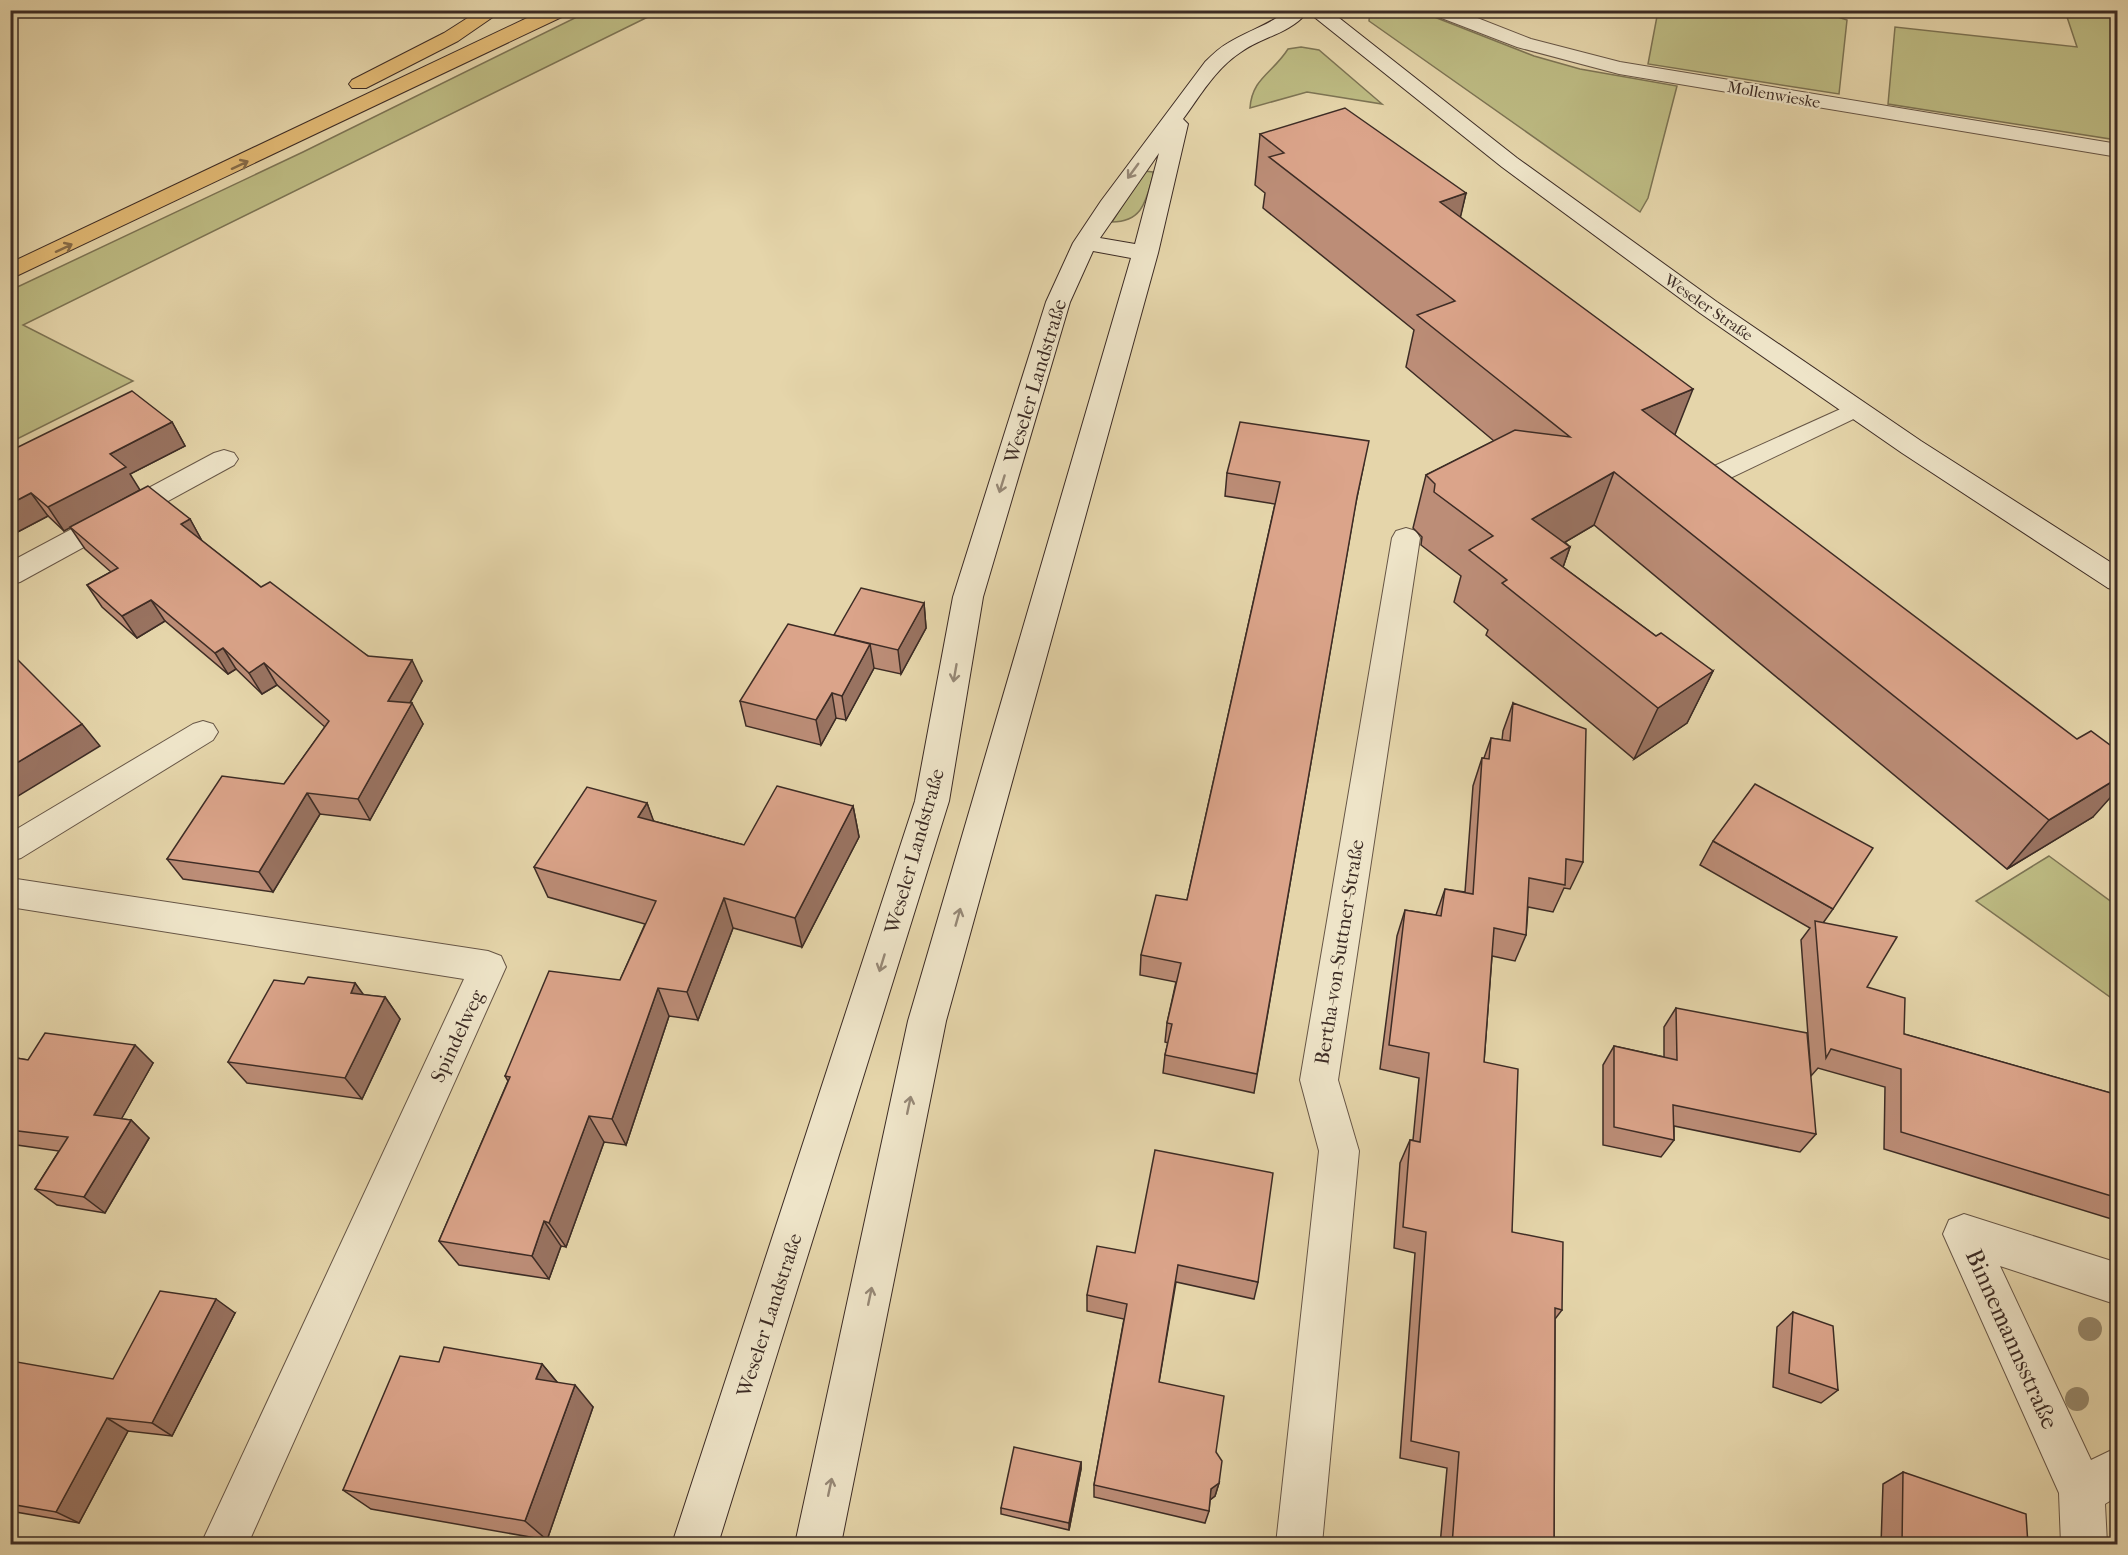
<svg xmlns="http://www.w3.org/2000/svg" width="2128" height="1555" font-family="'IM FELL French Canon',serif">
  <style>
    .green { fill: #bdbb83; stroke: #7d7454; stroke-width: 1.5 }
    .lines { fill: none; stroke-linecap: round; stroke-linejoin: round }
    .lane-casing { stroke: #675646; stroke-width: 2 }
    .street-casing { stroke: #675646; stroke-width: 2 }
    .secondary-casing { stroke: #3d2c25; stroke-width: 2 }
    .highway-casing { stroke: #3d2c25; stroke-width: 2 }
    .lane { fill: #eee4c8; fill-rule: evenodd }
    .street { fill: #eee4c8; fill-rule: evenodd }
    .secondary { fill: #eee4c8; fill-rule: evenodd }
    .highway { fill: #e2ba75; fill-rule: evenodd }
    .tree { fill: #97886b }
    .wall { fill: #bc8d77; stroke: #3d2c25; stroke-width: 1.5 }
    .shaded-wall { fill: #997361; stroke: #3d2c25; stroke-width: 1.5 }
    .building { fill: #dba48a; stroke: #3d2c25; stroke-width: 1.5 }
    .oneway { stroke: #876c49 }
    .oneway2 { stroke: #968876 }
    .labels { text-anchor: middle; stroke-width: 4.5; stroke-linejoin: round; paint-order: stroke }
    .far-street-label { font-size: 16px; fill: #3d2c25; stroke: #eee4c8 }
    .street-label { font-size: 20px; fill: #3d2c25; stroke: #eee4c8 }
    .near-street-label { font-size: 24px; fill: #3d2c25; stroke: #eee4c8 }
  </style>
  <rect width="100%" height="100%" fill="#e5d5aa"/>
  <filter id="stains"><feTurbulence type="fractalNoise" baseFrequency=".00333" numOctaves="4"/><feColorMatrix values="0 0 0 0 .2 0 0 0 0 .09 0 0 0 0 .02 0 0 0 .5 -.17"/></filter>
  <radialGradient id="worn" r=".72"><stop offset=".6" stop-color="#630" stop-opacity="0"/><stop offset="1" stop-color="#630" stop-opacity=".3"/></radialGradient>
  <!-- green -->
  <g class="green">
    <polygon points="589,11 660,11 23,325 133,381 11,442 11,290 303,152"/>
    <polygon points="1370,11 1419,11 1534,56 1580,69 1677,86 1648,198 1640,212 1369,21"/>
    <polygon points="1820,11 1847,20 1839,94 1648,64 1658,11"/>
    <polygon points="2065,11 2117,11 2117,140 1888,104 1895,27 2077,47"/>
    <path d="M1301,47l18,3 63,54 -75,-12 -57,16c2,-30 23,-35 38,-59z"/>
    <path d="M1144,171l9,1v4c-7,24 -10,46 -41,46z"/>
    <polygon points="2049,856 2117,906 2117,1002 1976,901"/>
  </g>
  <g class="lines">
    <defs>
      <g id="lane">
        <polygon points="1856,402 1864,404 1868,409 1864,414 1701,492 1692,494 1683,492 1679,486 1683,480"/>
        <polygon points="203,721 213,724 218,732 213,740 21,858 10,861 10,833 193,724"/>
      </g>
      <g id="street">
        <polygon points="1429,10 1457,10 1531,39 1620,62 2118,144 2118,157 1619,74 1517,47 1431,14"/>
        <polygon points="224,450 234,453 238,459 234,465 20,582 10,585 10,562 214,453"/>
        <polygon points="1406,528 1416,531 1420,538 1338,1080 1359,1151 1322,1544 1276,1544 1319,1151 1300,1080 1392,538 1396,531"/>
        <polygon points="10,878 488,951 501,956 506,967 248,1544 201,1544 464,979 10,907"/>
        <polygon points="1964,1214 2118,1263 2118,1305 2000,1266 2091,1460 2118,1447 2118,1496 2105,1504 2107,1544 2061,1544 2059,1493 1943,1234 1949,1220"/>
      </g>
      <path id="secondary" d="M1288,10h41l188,148 200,144 204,139 197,126v24l-10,-3 -206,-135 -202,-140 -198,-146 -194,-155c-22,24 -43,23 -67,40 -25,16 -41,44 -58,67l5,5 -30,129 -212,768 -105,523h-46l113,-523 223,-763 -38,-7 -23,51 -87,295 -34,204 -231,743h-46l243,-743 38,-204 93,-295 27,-59 28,-42 104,-139c7,-7 14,-14 23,-19 21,-13 40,-17 60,-33zM1159,153l-24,91 -35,-6z"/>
      <g id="highway">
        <polygon points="480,10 503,10 458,41 366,88 352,88 349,84 352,80 444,33"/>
        <polygon points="544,10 570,10 568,14 10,279 10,263"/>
      </g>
    </defs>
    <!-- lane casing -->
    <use href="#lane" class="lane-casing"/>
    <!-- street casing -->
    <use href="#street" class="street-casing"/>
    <!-- secondary casing -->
    <use href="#secondary" class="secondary-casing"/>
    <!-- highway casing -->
    <use href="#highway" class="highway-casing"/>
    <!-- lane -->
    <use href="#lane" class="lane"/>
    <!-- street -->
    <use href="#street" class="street"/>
    <!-- secondary -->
    <use href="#secondary" class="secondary"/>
    <!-- highway -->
    <use href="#highway" class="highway"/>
  </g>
  <!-- trees -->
  <g class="tree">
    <circle cx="2090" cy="1329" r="12"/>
    <circle cx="2077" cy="1399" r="12"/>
  </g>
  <!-- wall -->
  <g class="wall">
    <polygon points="1260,134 1466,193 1460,217 1675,435 2093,817 2007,869 1594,525 1565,542 1570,547 1563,567 1656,636 1713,671 1687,723 1634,759 1486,635 1488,630 1454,602 1461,576 1421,545 1422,537 1413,528 1426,475 1494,441 1406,367 1414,330 1263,208 1265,193 1255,185"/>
    <polygon points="172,422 185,446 130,474 64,531 48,516 10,536 10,451"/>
    <polygon points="1364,463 1355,507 1254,1093 1163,1073 1165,1055 1168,1043 1165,1042 1167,1023 1176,982 1140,975 1141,955 1187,900 1275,504 1225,496 1227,473"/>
    <polygon points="190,519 202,541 261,587 368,656 422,681 410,703 423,724 370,820 320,814 273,892 183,879 167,859 284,784 325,727 277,685 262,694 236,669 228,674 165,621 137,638 102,607 87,585 111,572 85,549 70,527"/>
    <polygon points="924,603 926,628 901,674 874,668 846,720 836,718 821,745 746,726 740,701 834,635"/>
    <polygon points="1513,703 1583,862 1570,889 1564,888 1553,912 1528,907 1526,935 1515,961 1492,956 1484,1062 1512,1232 1562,1310 1555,1319 1554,1545 1440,1545 1447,1468 1400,1458 1415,1253 1394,1248 1400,1163 1410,1140 1413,1140 1419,1078 1380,1069 1397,936 1405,910 1436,915 1445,889 1465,892 1473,786 1482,758 1484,758 1491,738 1502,740 1503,731"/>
    <polygon points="647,803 653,821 744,845 853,806 859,837 802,947 733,928 698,1020 669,1016 626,1145 604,1142 566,1247 561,1246 549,1279 459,1265 439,1241 508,1081 505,1076 620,980 645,924 548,897 534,867"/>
    <polygon points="1713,841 1833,909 1823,923 1867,987 1904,1034 2118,1095 2118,1221 1884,1149 1885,1087 1818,1068 1811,1076 1801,940 1810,928 1700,865"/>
    <polygon points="355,983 363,995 385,997 400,1019 362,1099 247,1083 228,1062 304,984"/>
    <polygon points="1676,1008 1816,1134 1800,1152 1674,1126 1674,1140 1661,1157 1603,1145 1603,1065 1614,1046 1664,1057 1664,1027"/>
    <polygon points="10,1057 28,1060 153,1063 121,1119 131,1120 149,1138 105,1213 57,1205 35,1189 59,1151 10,1144"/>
    <polygon points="1135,1253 1258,1282 1254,1299 1176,1282 1159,1382 1216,1452 1219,1483 1215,1496 1210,1500 1209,1511 1205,1523 1094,1497 1094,1485 1124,1319 1087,1311 1087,1295"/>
    <polygon points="1793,1312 1838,1390 1821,1403 1773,1387 1777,1327"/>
    <polygon points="235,1313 172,1436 128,1431 79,1523 10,1511 10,1374 113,1379"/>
    <polygon points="439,1362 542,1364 557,1382 593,1407 547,1540 371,1509 343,1490"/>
    <polygon points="1081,1462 1081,1469 1069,1530 1001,1514 1001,1508"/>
    <polygon points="1903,1472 2028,1545 1881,1545 1883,1484"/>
  </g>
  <!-- shaded-wall -->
  <g class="shaded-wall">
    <polygon points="1466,193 1454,245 1440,202"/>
    <polygon points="1693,389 1672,442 1642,410"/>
    <polygon points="172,422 185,446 130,474 140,490 64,531 48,507 110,454"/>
    <polygon points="1614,472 1594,525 1516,571 1532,519"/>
    <polygon points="31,493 48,516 10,536 10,504"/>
    <polygon points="190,519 202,541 194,546 181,524"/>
    <polygon points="1570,547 1552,599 1551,558"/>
    <polygon points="151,600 165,621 137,638 122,616"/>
    <polygon points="924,603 926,628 901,674 898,650"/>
    <polygon points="870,644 874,668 846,720 842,696"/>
    <polygon points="223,648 236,669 228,674 215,653"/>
    <polygon points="412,660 422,681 399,722 388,701"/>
    <polygon points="264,663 277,685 262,694 249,673"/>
    <polygon points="1713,671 1687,723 1634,759 1658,708"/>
    <polygon points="832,693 836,718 821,745 816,720"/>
    <polygon points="412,703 423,724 370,820 358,799"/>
    <polygon points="82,724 100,746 10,801 10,767"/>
    <polygon points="2118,778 2118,789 2093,817 2007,869 2049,820"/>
    <polygon points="307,793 320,814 273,892 259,872"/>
    <polygon points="647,803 658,833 638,817"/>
    <polygon points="853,806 859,837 802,947 795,918"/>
    <polygon points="724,898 733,928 698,1020 687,992"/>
    <polygon points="355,983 371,1005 351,993"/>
    <polygon points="658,988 669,1016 626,1145 612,1119"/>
    <polygon points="385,997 400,1019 362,1099 345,1078"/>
    <polygon points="135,1045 153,1063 114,1132 94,1115"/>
    <polygon points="589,1116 604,1142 566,1247 549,1223"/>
    <polygon points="131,1120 149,1138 105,1213 84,1197"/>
    <polygon points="544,1221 561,1246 549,1279 532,1256"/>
    <polygon points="216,1299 235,1313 172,1436 152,1423"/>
    <polygon points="542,1364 561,1387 536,1379"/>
    <polygon points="575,1385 593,1407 547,1540 525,1521"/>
    <polygon points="107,1418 128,1431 79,1523 56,1512"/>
    <polygon points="1081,1462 1081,1469 1069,1530 1069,1523"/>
    <polygon points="1219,1483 1215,1496 1207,1502 1211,1489"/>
  </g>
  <!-- building -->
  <g class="building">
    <polygon points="1345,108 1466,193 1440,202 1693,389 1642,410 2077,739 2091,731 2118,751 2118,778 2049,820 1614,472 1532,519 1570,547 1551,558 1656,636 1661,633 1713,671 1658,708 1502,583 1507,580 1469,550 1493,536 1434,492 1435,484 1426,475 1515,430 1570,437 1417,315 1455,301 1269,157 1284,153 1260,134"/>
    <polygon points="132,391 172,422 110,454 126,467 48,507 31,493 10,504 10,451"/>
    <polygon points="1240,422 1369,441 1357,497 1257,1074 1165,1055 1172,1024 1167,1023 1181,963 1141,955 1156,895 1187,900 1280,482 1227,473"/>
    <polygon points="148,486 190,519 181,524 261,587 270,582 368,656 412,660 388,701 412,703 358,799 307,793 259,872 167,859 222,776 284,784 329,721 264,663 249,673 223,648 215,653 151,600 122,616 87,585 118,568 70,527"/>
    <polygon points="861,588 924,603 898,650 834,635"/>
    <polygon points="788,624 870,644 842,696 832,693 816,720 740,701"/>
    <polygon points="10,652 82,724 10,767"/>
    <polygon points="1513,703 1586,729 1583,862 1566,859 1565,885 1529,878 1526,935 1494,928 1484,1062 1518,1069 1512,1232 1563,1242 1562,1310 1555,1308 1554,1545 1452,1545 1459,1452 1411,1441 1426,1232 1403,1227 1410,1140 1420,1142 1429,1053 1389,1045 1405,910 1441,916 1445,889 1473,894 1482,758 1489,759 1491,738 1510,741"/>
    <polygon points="1755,784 1873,848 1833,909 1713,841"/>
    <polygon points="777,786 853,806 795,918 724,898 687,992 658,988 612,1119 589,1116 549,1223 544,1221 532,1256 439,1241 510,1077 505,1076 549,971 620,980 656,901 534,867 587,787 647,803 638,817 744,845"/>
    <polygon points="1815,921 1897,937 1867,987 1905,998 1904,1034 2118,1095 2118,1198 1901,1132 1901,1069 1831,1049 1826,1058"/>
    <polygon points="308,977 355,983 351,993 385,997 345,1078 228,1062 274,980 304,984"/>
    <polygon points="1676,1008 1807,1033 1816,1134 1673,1105 1674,1140 1614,1127 1614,1046 1677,1060"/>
    <polygon points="45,1033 135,1045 94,1115 131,1120 84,1197 35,1189 68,1137 10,1130 10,1057 28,1060"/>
    <polygon points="1155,1150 1273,1173 1258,1282 1178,1265 1159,1382 1224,1396 1216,1452 1222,1461 1219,1483 1211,1489 1209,1511 1094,1485 1127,1304 1087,1295 1097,1246 1135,1253"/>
    <polygon points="160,1291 216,1299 152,1423 107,1418 56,1512 10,1504 10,1374 17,1362 113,1379"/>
    <polygon points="1793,1312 1833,1326 1838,1390 1789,1373"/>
    <polygon points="444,1347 542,1364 536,1379 575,1385 525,1521 343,1490 400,1356 439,1362"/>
    <polygon points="1014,1447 1081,1462 1069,1523 1001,1508"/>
    <polygon points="1903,1472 2026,1514 2028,1545 1902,1545"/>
  </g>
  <!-- one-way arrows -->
  <defs><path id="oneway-shaft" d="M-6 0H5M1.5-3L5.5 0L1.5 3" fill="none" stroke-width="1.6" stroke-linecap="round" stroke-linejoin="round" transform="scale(1.5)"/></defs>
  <g class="oneway">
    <use href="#oneway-shaft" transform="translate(240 165) rotate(-25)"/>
    <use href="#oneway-shaft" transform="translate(64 248) rotate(-25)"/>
  </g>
  <g class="oneway2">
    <use href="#oneway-shaft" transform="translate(1133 171) rotate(126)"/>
    <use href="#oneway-shaft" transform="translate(1002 484) rotate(107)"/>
    <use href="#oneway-shaft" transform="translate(955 673) rotate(100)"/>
    <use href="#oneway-shaft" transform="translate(958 917) rotate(-74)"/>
    <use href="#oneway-shaft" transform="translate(882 963) rotate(107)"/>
    <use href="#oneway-shaft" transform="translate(909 1105) rotate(-78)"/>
    <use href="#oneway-shaft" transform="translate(870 1296) rotate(-78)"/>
    <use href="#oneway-shaft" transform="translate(830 1487) rotate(-78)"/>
  </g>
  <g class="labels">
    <!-- far-street labels -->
    <g class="far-street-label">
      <text transform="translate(1774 94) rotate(10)" y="6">Mollenwieske</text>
      <text transform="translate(1709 307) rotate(35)" y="6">Weseler Straße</text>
    </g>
    <!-- street labels -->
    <g class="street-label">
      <text transform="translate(1035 381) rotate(-73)" y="7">Weseler Landstraße</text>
      <text transform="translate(914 851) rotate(-74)" y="7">Weseler Landstraße</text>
      <text transform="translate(1339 952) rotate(-81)" y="7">Bertha-von-Suttner-Straße</text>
      <text transform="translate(457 1036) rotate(-65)" y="7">Spindelweg</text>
      <text transform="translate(769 1315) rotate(-72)" y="7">Weseler Landstraße</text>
    </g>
    <!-- near-street labels -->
    <g class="near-street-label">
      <text transform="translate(2012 1339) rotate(66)" y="8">Binnemannsstraße</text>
    </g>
  </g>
  <!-- margin -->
  <rect width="2128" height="1555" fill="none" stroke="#e5d5aa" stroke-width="36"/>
  <rect x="12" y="12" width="2104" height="1531" fill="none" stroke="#3d2c25" stroke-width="3"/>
  <rect x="18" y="18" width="2092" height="1519" fill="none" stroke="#3d2c25" stroke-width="1.5"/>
  <rect width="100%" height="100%" filter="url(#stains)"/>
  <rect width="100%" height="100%" fill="url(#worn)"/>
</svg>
